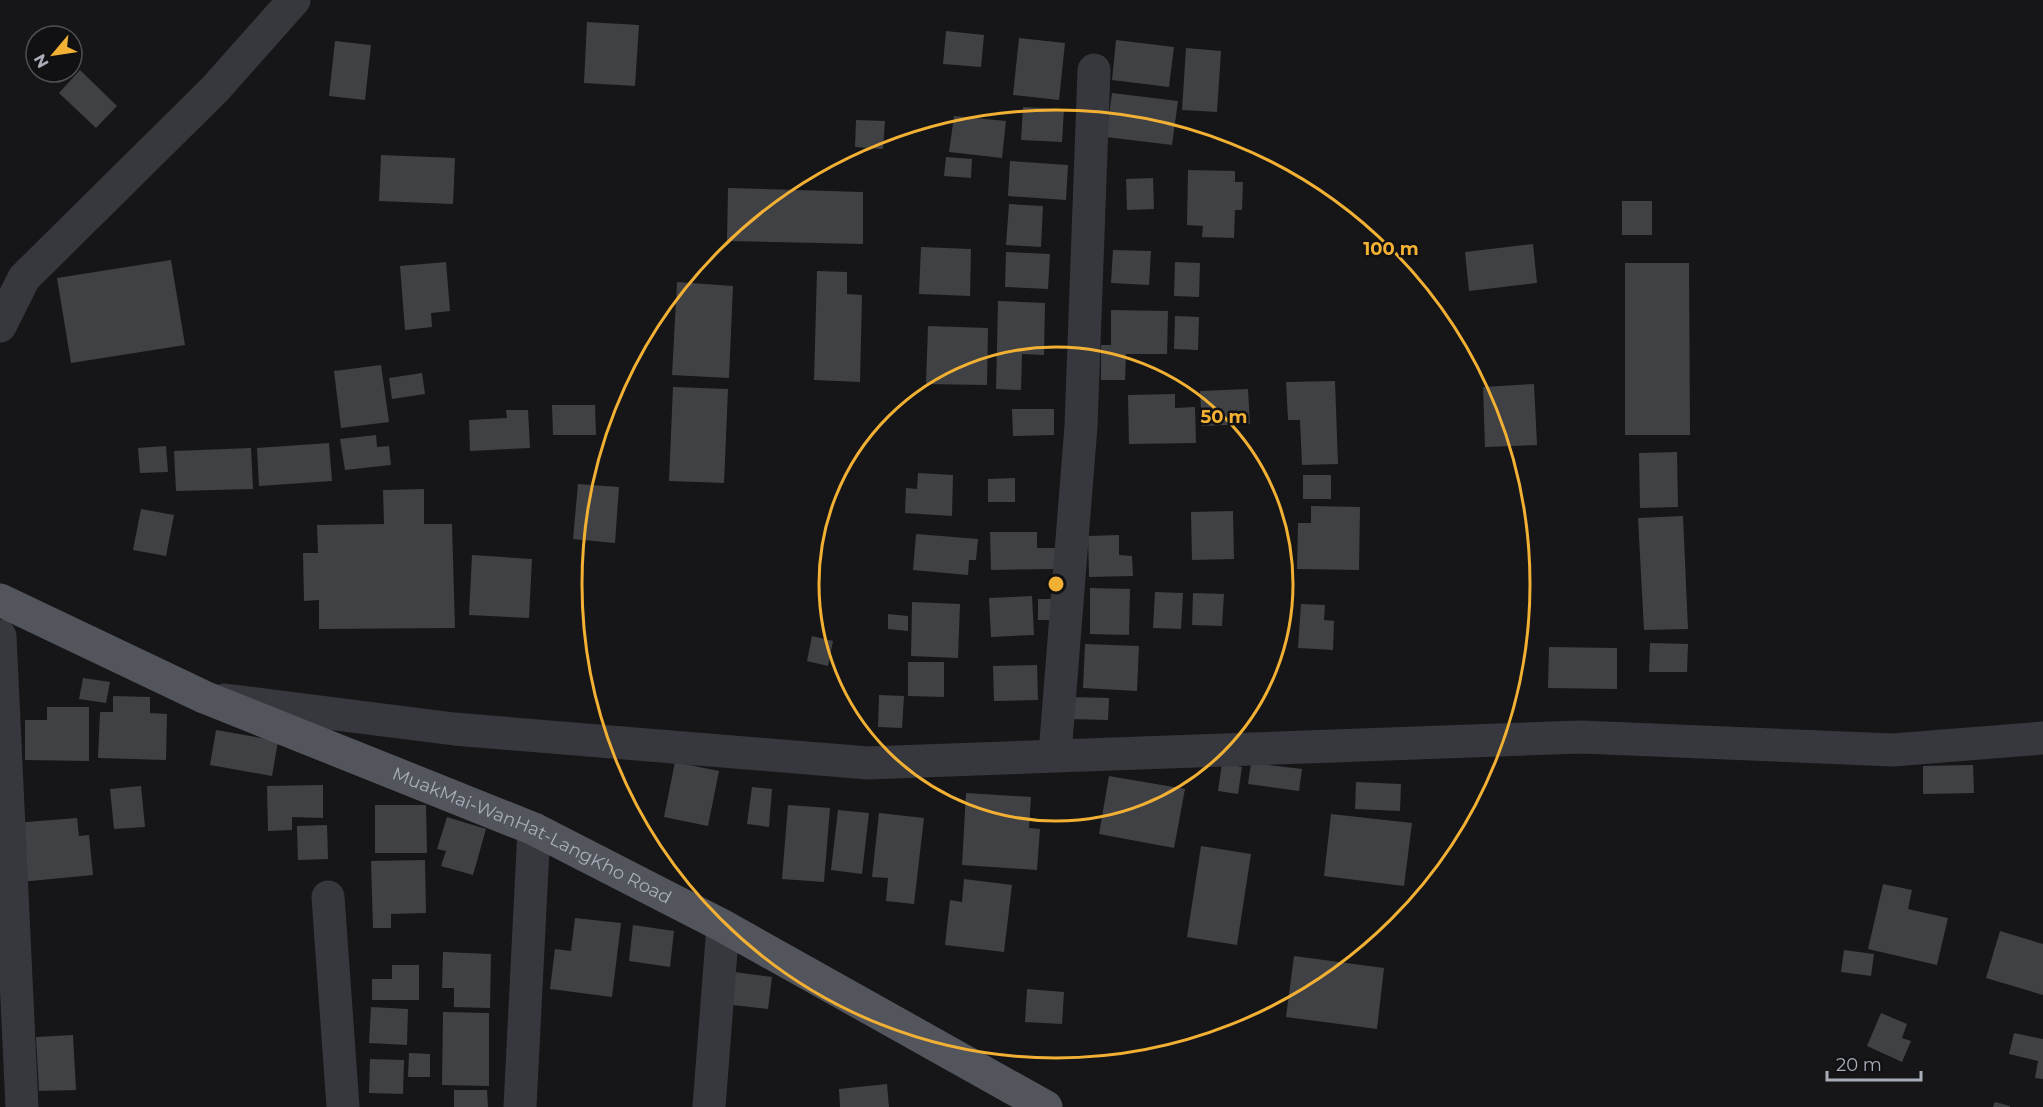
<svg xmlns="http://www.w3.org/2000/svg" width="2043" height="1107" font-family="Montserrat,sans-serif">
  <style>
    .building { fill: #404145 }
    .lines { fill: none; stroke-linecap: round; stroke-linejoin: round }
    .minor { stroke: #37383d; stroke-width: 33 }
    .major { stroke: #53555c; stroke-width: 33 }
    .ring { fill: none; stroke: #f2b134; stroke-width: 3 }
    .labels { text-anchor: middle; stroke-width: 5; stroke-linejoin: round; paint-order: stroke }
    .street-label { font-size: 18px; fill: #a8adb8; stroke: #111113 }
    .centre { fill: #f2b134; stroke: #111113; stroke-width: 3 }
    .ring-label { font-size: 18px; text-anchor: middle; font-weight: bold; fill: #f2b134; stroke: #111113; stroke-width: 5; stroke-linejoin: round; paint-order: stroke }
  </style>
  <rect width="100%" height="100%" fill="#161618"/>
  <!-- building -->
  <g class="building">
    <polygon points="587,22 639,25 635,86 584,83"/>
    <polygon points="946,31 984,35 981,67 943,64"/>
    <polygon points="1019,38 1065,43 1059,100 1013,95"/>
    <polygon points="1116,40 1174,47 1169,87 1112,80"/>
    <polygon points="335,41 371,45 365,100 329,96"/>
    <polygon points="1186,48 1221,51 1217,112 1182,110"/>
    <polygon points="80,70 117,106 96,128 59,93"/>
    <polygon points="1112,93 1178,101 1172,145 1106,137"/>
    <polygon points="1023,107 1064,109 1062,142 1021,140"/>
    <polygon points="954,116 1006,121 1002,158 949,152"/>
    <polygon points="856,120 885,121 883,149 855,147"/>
    <polygon points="381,155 455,158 453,204 379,201"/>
    <polygon points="946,157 972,159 971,178 944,176"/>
    <polygon points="1010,161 1068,165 1066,200 1008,196"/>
    <polygon points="1188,170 1235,171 1235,182 1243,182 1242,210 1235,210 1234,238 1202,237 1203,226 1187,225"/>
    <polygon points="1153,178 1154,209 1127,210 1126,179"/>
    <polygon points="728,188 863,192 863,244 727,241"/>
    <rect x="1622" y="201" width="30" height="34"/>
    <polygon points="1009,204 1043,206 1041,247 1006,245"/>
    <polygon points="1533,244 1537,283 1469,291 1465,252"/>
    <polygon points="921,247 971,249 970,296 919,294"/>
    <polygon points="1113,250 1151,251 1149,285 1111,283"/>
    <polygon points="1006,252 1050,254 1048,289 1005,287"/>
    <polygon points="171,260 185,345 71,363 57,278"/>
    <polygon points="446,262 450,311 431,313 432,327 405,330 400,266"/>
    <polygon points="1175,262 1200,263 1199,297 1174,296"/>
    <polygon points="1625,263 1689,263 1690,435 1625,435"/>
    <polygon points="817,271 847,272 847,294 862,295 860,382 814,380"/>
    <polygon points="677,282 733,286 729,378 672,375"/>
    <polygon points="998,301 1045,303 1044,355 1022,354 1021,390 996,389"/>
    <polygon points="1111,310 1168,311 1167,354 1126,354 1125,380 1101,380 1101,345 1111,345"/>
    <polygon points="1175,316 1199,317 1198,350 1174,349"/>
    <polygon points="928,326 988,328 987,385 926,384"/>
    <polygon points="381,365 389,422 341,428 334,371"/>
    <polygon points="422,373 425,394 392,399 389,378"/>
    <polygon points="1335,381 1338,464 1302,465 1300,420 1288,420 1286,382"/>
    <polygon points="1534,384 1537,445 1485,447 1483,387"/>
    <polygon points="673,387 728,389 724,483 669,481"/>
    <polygon points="1248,389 1250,424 1202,426 1200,391"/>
    <polygon points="1175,394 1175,408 1195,407 1196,443 1129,444 1128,395"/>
    <polygon points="552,405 595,405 596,435 553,435"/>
    <polygon points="1012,409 1054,409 1054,435 1013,436"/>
    <polygon points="506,410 528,410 530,448 470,451 469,420 507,418"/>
    <polygon points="376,435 377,447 389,446 391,465 345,470 340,439"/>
    <polygon points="329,443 332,481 259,486 257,448"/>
    <polygon points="166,446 168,472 140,473 138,448"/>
    <polygon points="251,448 253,489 176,491 174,451"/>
    <polygon points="1677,452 1678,507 1640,508 1639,453"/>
    <polygon points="918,473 953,475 952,516 905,513 906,488 917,489"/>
    <rect x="1303" y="475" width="28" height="24"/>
    <polygon points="1015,478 1015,502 988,502 988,479"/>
    <polygon points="578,484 619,487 615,543 573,539"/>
    <polygon points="424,489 424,524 452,524 455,628 319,629 319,600 304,601 303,553 318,553 317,525 384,524 383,490"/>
    <polygon points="1311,506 1360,507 1359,570 1297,569 1298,523 1311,523"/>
    <polygon points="141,509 174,515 166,556 133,550"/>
    <polygon points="1233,511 1234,559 1192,560 1191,512"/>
    <polygon points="1683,516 1688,629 1644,630 1638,518"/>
    <polygon points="990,532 1037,532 1037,548 1056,548 1057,569 991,570"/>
    <polygon points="916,534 978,539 976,560 969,560 968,575 913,570"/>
    <polygon points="1119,535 1119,555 1132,556 1133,576 1089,577 1088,536"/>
    <polygon points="472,555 532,559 529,618 469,615"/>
    <polygon points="1090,588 1130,589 1129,635 1090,634"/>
    <polygon points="1155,592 1183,593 1181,629 1153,628"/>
    <polygon points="1193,593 1224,594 1222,626 1192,625"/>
    <polygon points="1032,596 1034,635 991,637 989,598"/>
    <polygon points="1038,599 1055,599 1056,620 1038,620"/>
    <polygon points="912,602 960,604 958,658 911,656"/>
    <polygon points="1301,604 1325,605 1324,620 1334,621 1333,650 1298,648"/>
    <polygon points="888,614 908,616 908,631 888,629"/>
    <polygon points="812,636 833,641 828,666 807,661"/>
    <polygon points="1650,643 1688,644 1687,672 1649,672"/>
    <polygon points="1085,644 1139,646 1137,691 1083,688"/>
    <polygon points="1549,647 1617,648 1617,689 1548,688"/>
    <polygon points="908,662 944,662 944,697 908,696"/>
    <polygon points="1037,665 1038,700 994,701 993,666"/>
    <polygon points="83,678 110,682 106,703 79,699"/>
    <polygon points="879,695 904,696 902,728 878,727"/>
    <polygon points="113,696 150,697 150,713 167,714 166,760 98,758 100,712 113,712"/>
    <polygon points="1070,697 1109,698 1108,720 1070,719"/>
    <polygon points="47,707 89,707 89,761 25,760 25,720 47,720"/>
    <polygon points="216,730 278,741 272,776 210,765"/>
    <polygon points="675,762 719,771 708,826 664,817"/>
    <polygon points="1222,763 1242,767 1238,794 1218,791"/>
    <polygon points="1251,763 1302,769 1299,791 1248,784"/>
    <polygon points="1973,765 1974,793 1923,794 1923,766"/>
    <polygon points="1109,776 1185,789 1174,848 1099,834"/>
    <polygon points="1356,782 1401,784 1400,811 1355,809"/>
    <polygon points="323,785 323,818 292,817 292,830 268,831 267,786"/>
    <polygon points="141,786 145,827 114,829 110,789"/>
    <polygon points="752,787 772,789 769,827 747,824"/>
    <polygon points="966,793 1031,797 1029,828 1040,829 1037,870 962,865"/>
    <polygon points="375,805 426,805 427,853 375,853"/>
    <polygon points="788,805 830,808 824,882 782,879"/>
    <polygon points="838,810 869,813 862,874 831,870"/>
    <polygon points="879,813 924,818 914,904 886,901 888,878 872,877"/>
    <polygon points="1331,814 1412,823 1404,886 1324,876"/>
    <polygon points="447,817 486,829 473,875 441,866 446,851 437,849"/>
    <polygon points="77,818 79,836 89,835 93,875 20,882 14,823"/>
    <polygon points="327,825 328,859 298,860 297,826"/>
    <polygon points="1201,846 1251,854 1237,945 1187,937"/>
    <polygon points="425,860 426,913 391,914 391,928 373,928 371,861"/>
    <polygon points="964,879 1012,885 1004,952 945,945 950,900 962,902"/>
    <polygon points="1883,884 1912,890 1908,909 1948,918 1937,965 1868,949"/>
    <polygon points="575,918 621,923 612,997 550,989 555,949 571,951"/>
    <polygon points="633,925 674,931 670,967 629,961"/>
    <polygon points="2000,931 2043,944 2043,995 1986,978"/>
    <polygon points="1844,950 1874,954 1871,976 1841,972"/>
    <polygon points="443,952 491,954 490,1008 454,1007 454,988 442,988"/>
    <polygon points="1294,956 1384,968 1377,1029 1286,1017"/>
    <polygon points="392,965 419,965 419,1000 372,1000 372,979 392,979"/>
    <polygon points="727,971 772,977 768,1009 723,1004"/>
    <polygon points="1027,989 1064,992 1062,1024 1025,1022"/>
    <polygon points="371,1007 408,1009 407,1045 369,1043"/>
    <polygon points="443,1012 489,1013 489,1086 442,1085"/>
    <polygon points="1881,1013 1907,1024 1902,1038 1911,1041 1902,1062 1867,1046"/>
    <polygon points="2014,1033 2043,1039 2043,1079 2035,1078 2038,1061 2009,1054"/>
    <polygon points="73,1035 76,1090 39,1091 36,1037"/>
    <polygon points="409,1053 430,1054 430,1077 408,1077"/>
    <polygon points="370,1059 404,1060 403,1094 369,1093"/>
    <polygon points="887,1084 889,1107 840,1107 839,1089"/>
    <polygon points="454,1090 487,1090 488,1107 454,1107"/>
    <polygon points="1995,1102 2010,1106 2010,1107 1993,1107"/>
  </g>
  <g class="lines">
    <!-- minor -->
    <g class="minor">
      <polyline points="0,326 24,278 215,89 294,0"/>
      <polyline points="0,636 22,1107"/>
      <polyline points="225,700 454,729 868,763 1581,737 1893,750 2043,738"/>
      <polyline points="1055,754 1081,426 1094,70"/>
      <polyline points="328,897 343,1107"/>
      <polyline points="520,1107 534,829"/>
      <polyline points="709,1107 723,926"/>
    </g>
    <!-- major -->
    <path class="major" id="s1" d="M0,600l204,97 330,132 189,97 323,181"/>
  </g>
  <!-- distance rings -->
  <g class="ring">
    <circle cx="1056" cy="584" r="237"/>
    <circle cx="1056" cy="584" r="474"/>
  </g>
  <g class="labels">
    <!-- street labels -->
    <g class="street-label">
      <text dy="6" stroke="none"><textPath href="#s1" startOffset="582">MuakMai-WanHat-LangKho Road</textPath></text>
    </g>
  </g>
  <circle cx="1056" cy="584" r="9" class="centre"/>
  <g class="ring-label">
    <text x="1391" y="255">100 m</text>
    <text x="1224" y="423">50 m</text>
  </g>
  <!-- north arrow -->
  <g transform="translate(54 54) rotate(241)"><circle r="28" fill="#111113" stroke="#4d4f55" stroke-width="1.5"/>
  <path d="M0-4.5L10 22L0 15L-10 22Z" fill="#f2b134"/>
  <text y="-9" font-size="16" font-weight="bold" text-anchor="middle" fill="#a8adb8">N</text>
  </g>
  <!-- scale -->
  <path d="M1827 1071v9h94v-9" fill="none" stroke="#a8adb8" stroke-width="3"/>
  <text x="1836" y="1071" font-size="18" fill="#a8adb8" stroke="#111113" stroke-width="4.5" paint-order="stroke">20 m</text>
</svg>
